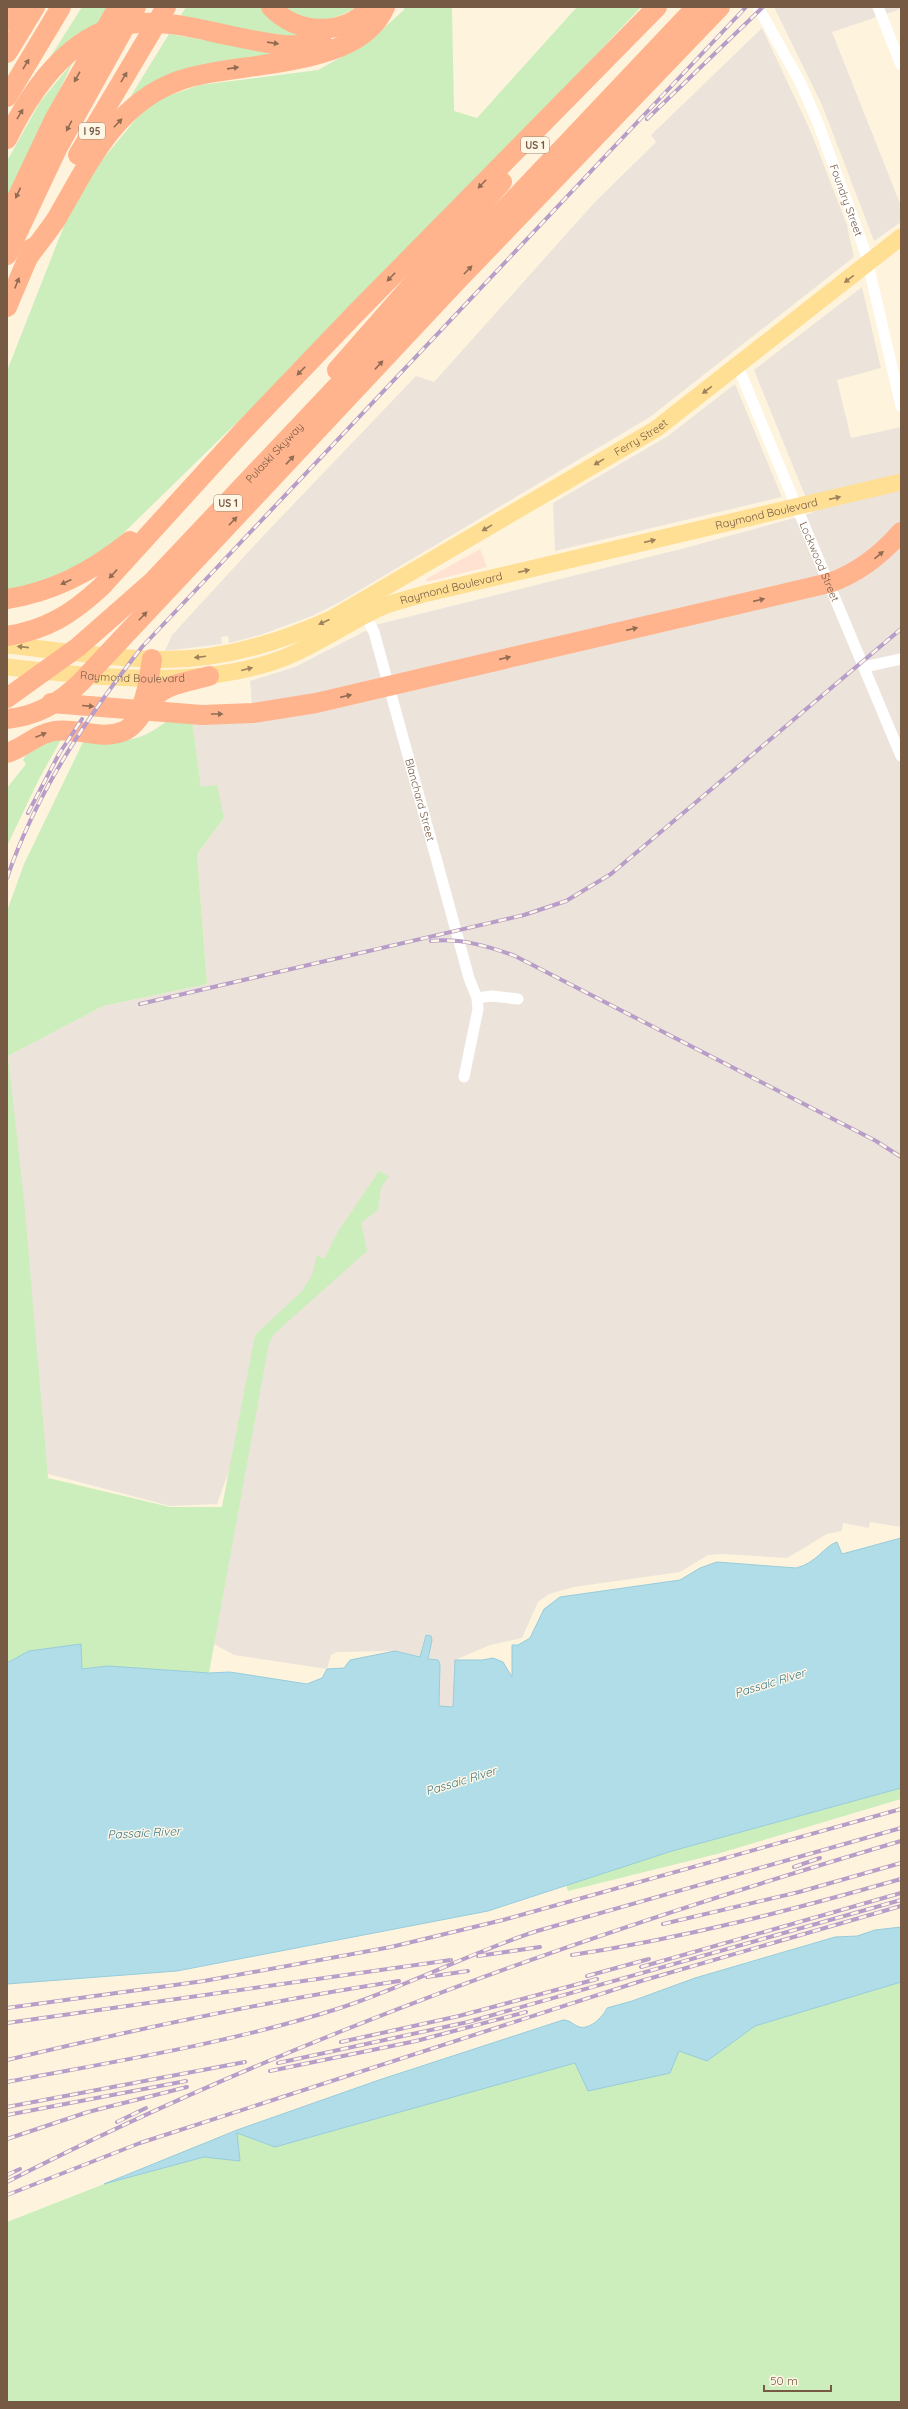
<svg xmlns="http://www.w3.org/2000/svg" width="908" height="2409" font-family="Quicksand,sans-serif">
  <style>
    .commercial { fill: #ffe2d1 }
    .industrial { fill: #ece4db }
    .green { fill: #ccedbc }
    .water { fill: #b1dde9; stroke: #96ccdc }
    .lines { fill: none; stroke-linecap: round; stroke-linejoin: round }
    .minor { stroke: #fff; stroke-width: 11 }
    .primary { stroke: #ffdf94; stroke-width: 17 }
    .motorway { stroke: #ffb48e; stroke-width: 20 }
    .rail-casing { stroke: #b79dc8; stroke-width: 4 }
    .rail { stroke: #fff7e6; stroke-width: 2.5; stroke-dasharray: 8; stroke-linecap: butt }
    .oneway { fill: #916c53 }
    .oneway2 { fill: #9f825c }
    .labels { text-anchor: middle; stroke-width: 3; stroke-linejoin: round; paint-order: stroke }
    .shield { fill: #fff7e6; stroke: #9f8975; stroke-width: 1 }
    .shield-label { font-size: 10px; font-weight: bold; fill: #765a44 }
    .street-label { font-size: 11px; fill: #765a44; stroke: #fff7e6 }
    .water-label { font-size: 12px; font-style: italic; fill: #3c798c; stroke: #fff7e6 }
  </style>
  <rect width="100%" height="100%" fill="#fef4de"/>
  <!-- commercial -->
  <polygon class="commercial" points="480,549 487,567 427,582 426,579"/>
  <!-- industrial -->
  <g class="industrial">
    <polygon points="774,7 901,7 901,9 832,32 901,206 901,222 874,241 822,105"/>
    <polygon points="762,28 811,132 847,225 854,257 650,417 340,602 312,616 260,635 229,643 228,636 221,637 222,644 165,651 172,635 263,536 416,376 434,382 594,203 656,142 651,135"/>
    <polygon points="862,287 881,368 837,380 851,438 901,427 901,1527 870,1522 869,1528 843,1523 842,1531 827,1534 787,1558 722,1554 708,1555 680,1572 574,1587 549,1594 538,1602 522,1638 490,1645 455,1660 453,1707 439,1707 440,1664 428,1659 432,1640 424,1638 420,1657 395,1651 337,1652 331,1655 327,1669 234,1655 214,1644 247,1460 229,1471 217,1504 170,1506 45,1473 8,1056 103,1006 207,984 197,854 224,818 201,787 192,720 253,719 250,681 295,667 379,624 685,548 812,513 754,370"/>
    <polygon points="735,384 782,497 555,551 553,503 668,436"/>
  </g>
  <!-- green -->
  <g class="green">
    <polygon points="82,7 109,7 97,27 30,89"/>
    <polygon points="186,7 263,7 330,37 298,40 179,18"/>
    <path d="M283,7h73c-25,16 -49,19 -73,0z"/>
    <polygon points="404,7 452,7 454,111 477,118 577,7 641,7 509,147 262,398 101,555 20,591 7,591 7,371 67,218 98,165 150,102 200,85 318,70 368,42 404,10"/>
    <polygon points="169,34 292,55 249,60 121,112"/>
    <polygon points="73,62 7,198 7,161 40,102"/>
    <path d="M171,718l21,2 9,67 16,-2 7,33 -27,36 10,130 -104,22 -95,50 16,144 24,278 122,29h52l33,-172 47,-44 10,-16 5,-20 7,4 13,-26 42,-62 10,6 -8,10 -3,23 -17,13 6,28 -93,83 -5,9 -60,330 -101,-7 -27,3v-24l-52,6 -22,12v-752l17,-47 61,-126c40,4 53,6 86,-20z"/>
    <polygon points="63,736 39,779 7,846 7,788 26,764 23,760 28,752"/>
    <polygon points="901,1788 901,1799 717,1854 568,1891 566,1885 672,1851"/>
    <polygon points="901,1982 901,2402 7,2402 7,2222 104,2184 204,2157 240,2160 237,2133 275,2147 575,2063 679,2051 707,2061 755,2026"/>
  </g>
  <!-- water -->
  <g class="water">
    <path d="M901,1538v250l-229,63 -184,60 -311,60 -170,13v-321l22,-12 52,-7 1,25 26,-3 101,7 21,-1 77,12 15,-6 5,-9 17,-1 6,-8 45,-9 25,6 6,-22 5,1 1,4 -4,19 10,1 2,4 -1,42 14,1 2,-47h27l11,-2 10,4 9,15v-32h6l12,-7 14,-29 16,-12 120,-17 20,-12 17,-6 79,6c21,-5 28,-22 41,-26l5,12z"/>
    <path d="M901,1927v55l-146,44 -48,35 -28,-10 -9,22 -82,18 -13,-28 -300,84 -38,-14 3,28 -36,-4 -100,27 133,-54 142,-50 184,-60c7,0 8,3 14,6 11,6 26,-9 30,-18l25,-7 63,-23 140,-41 22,-1 18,-6z"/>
  </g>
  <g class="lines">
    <!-- minor -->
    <g class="minor">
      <path id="s1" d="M758,7l42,75 18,41 47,128 36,155"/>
      <polyline points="878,7 901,65"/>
      <path id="s2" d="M738,367l163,389"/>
      <path id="s3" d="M362,610l12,22 95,346 8,20 1,11 -14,68"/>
      <polyline points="864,667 901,659"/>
      <polyline points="477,998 492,996 518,999"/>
    </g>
    <!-- primary -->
    <g class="primary">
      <path id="s4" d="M7,645c46,5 92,12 139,14 63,4 128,-14 185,-40l325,-190 245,-192"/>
      <path id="s5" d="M7,667c87,10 190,23 274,-8 34,-13 63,-34 96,-50 15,-7 31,-10 47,-15l477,-112"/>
    </g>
    <!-- motorway -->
    <g class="motorway">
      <path d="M271,7c26,28 73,30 99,0"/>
      <polyline points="7,21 15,7"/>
      <polyline points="7,53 35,7"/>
      <polyline points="7,97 61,7"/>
      <path d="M7,139c26,-53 68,-113 133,-116 31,-2 62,7 92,13 29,6 61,14 90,6"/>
      <polyline points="78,155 166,7"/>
      <polyline points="7,219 54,120 118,7"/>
      <polyline points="7,255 57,149 136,7"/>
      <path d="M27,259c9,-13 21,-27 30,-41 31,-54 58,-114 121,-137 57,-21 180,-10 207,-74"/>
      <polyline points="7,307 32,248"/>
      <polyline points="337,370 502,182"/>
      <path d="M7,599c47,-7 86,-28 123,-58"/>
      <path d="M7,636c39,-6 65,-22 94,-49l142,-156 111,-116 303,-308"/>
      <path id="s6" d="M7,698l71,-51 74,-65 544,-575"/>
      <path d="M51,703l151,12 51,-2 63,-10 513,-120c29,-10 52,-28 72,-51"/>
      <polyline points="141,710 147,689 152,659"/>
      <path d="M7,719c30,-3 53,-16 74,-37l376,-401 263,-274"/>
      <path d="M7,753c17,-5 29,-19 47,-22 24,-4 46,10 70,0 15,-7 21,-26 33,-36 13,-12 35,-14 52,-19"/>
    </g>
    <defs>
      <g id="rail">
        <polyline points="647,119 763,7"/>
        <polyline points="28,813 59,754 82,719"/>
        <path d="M7,878c29,-85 80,-161 135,-231l604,-640"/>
        <path d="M431,941c29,-3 57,5 84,15l361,185 25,16"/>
        <polyline points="140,1004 524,915 566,901 611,874 901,629"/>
        <polyline points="794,1867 820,1858"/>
        <polyline points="663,1924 799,1892 901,1863"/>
        <path d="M572,1955c112,-17 220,-45 329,-76"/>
        <polyline points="478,1956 540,1947"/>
        <polyline points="641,1967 901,1893"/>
        <polyline points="587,1976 649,1959"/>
        <polyline points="427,1977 468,1971"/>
        <polyline points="7,2008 204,1981 391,1947 503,1920 901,1809"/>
        <polyline points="7,2023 451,1960"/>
        <polyline points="341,2042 459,2016 597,1979"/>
        <path d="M7,2060c130,-31 260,-59 392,-79"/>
        <polyline points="278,2063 468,2022 901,1900"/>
        <polyline points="270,2071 416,2041 526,2012"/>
        <path d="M7,2082c110,-21 223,-39 330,-73 69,-22 132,-56 200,-78l364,-103"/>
        <polyline points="7,2107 245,2062"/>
        <polyline points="7,2115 186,2081"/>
        <polyline points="117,2122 146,2108"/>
        <polyline points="7,2139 88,2112 187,2087"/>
        <polyline points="7,2175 20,2169"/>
        <path d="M7,2182c284,-145 588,-251 894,-341"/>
        <polyline points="7,2195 140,2143 641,1981 901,1906"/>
      </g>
    </defs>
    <!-- rail casing -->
    <use href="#rail" class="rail-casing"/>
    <!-- rail -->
    <use href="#rail" class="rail"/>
  </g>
  <!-- one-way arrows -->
  <defs><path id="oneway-solid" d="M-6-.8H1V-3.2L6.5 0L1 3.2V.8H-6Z"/></defs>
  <g class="oneway">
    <use href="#oneway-solid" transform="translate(273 43) rotate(8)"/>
    <use href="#oneway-solid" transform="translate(26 64) rotate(-59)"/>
    <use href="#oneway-solid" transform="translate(233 68) rotate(-8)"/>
    <use href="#oneway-solid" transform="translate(77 77) rotate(119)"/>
    <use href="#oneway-solid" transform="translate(124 77) rotate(-59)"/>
    <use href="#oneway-solid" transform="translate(20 114) rotate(-59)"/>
    <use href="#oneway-solid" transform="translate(118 123) rotate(-46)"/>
    <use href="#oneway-solid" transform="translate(69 126) rotate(118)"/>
    <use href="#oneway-solid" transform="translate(482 184) rotate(134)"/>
    <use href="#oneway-solid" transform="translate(18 193) rotate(115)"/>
    <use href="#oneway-solid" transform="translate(468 270) rotate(-46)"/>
    <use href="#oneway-solid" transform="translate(391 277) rotate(134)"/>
    <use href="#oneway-solid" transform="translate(17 283) rotate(-68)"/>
    <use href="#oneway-solid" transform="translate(379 365) rotate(-47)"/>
    <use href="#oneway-solid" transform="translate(301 371) rotate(134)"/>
    <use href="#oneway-solid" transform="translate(290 460) rotate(-47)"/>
    <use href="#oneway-solid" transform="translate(233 521) rotate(-46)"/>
    <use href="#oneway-solid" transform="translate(879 555) rotate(-40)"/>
    <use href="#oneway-solid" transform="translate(113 574) rotate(133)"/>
    <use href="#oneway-solid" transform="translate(66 582) rotate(155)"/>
    <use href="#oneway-solid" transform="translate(759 600) rotate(-13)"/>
    <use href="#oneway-solid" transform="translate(143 616) rotate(-46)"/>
    <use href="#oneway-solid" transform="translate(632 629) rotate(-13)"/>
    <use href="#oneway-solid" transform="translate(505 658) rotate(-13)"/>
    <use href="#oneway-solid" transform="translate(346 696) rotate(-13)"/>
    <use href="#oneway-solid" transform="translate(88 706) rotate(5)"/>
    <use href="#oneway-solid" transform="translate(217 714)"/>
    <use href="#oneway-solid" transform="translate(41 735) rotate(-22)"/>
  </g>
  <g class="oneway2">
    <use href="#oneway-solid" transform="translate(849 279) rotate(143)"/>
    <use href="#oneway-solid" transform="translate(707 390) rotate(143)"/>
    <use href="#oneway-solid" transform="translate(599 462) rotate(149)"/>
    <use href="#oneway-solid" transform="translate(835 498) rotate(-13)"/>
    <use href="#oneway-solid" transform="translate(487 528) rotate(149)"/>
    <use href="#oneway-solid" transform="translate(650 541) rotate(-13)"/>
    <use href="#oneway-solid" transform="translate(524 571) rotate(-13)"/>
    <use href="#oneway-solid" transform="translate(324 622) rotate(156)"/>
    <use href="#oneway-solid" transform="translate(23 647) rotate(-174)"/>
    <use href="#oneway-solid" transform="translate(200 657) rotate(173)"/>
    <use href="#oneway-solid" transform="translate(247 669) rotate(-14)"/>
  </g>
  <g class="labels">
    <!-- shield labels -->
    <g class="shield">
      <rect x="79" y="123" width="26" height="16" rx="3"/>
      <rect x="521" y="137" width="28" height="16" rx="3"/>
      <rect x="214" y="495" width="28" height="16" rx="3"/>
    </g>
    <g class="shield-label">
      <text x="92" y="135">I 95</text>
      <text x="535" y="149">US 1</text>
      <text x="228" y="507">US 1</text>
    </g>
    <!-- street labels -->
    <g class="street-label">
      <text dy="4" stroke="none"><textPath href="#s1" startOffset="213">Foundry Street</textPath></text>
      <text dy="4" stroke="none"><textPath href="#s4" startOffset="690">Ferry Street</textPath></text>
      <text dy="4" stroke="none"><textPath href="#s6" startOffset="364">Pulaski Skyway</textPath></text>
      <text dy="4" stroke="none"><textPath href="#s5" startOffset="786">Raymond Boulevard</textPath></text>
      <text dy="4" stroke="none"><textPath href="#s2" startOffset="211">Lockwood Street</textPath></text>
      <text dy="4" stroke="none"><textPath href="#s5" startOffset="462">Raymond Boulevard</textPath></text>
      <text dy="4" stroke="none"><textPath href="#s5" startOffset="126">Raymond Boulevard</textPath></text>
      <text dy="4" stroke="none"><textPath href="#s3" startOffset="199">Blanchard Street</textPath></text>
    </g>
    <!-- water labels -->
    <g class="water-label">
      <text transform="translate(770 1683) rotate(-17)" y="4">Passaic River</text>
      <text transform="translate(461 1781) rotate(-17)" y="4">Passaic River</text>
      <text transform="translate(144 1833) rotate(-3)" y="4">Passaic River</text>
    </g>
  </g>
  <!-- border -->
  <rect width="908" height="2409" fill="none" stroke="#765a44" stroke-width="16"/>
  <!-- scale -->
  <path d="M764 2385v6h67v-6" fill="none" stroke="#765a44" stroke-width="2"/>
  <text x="770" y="2385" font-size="12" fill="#765a44" stroke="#fff7e6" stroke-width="3" paint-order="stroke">50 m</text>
</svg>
